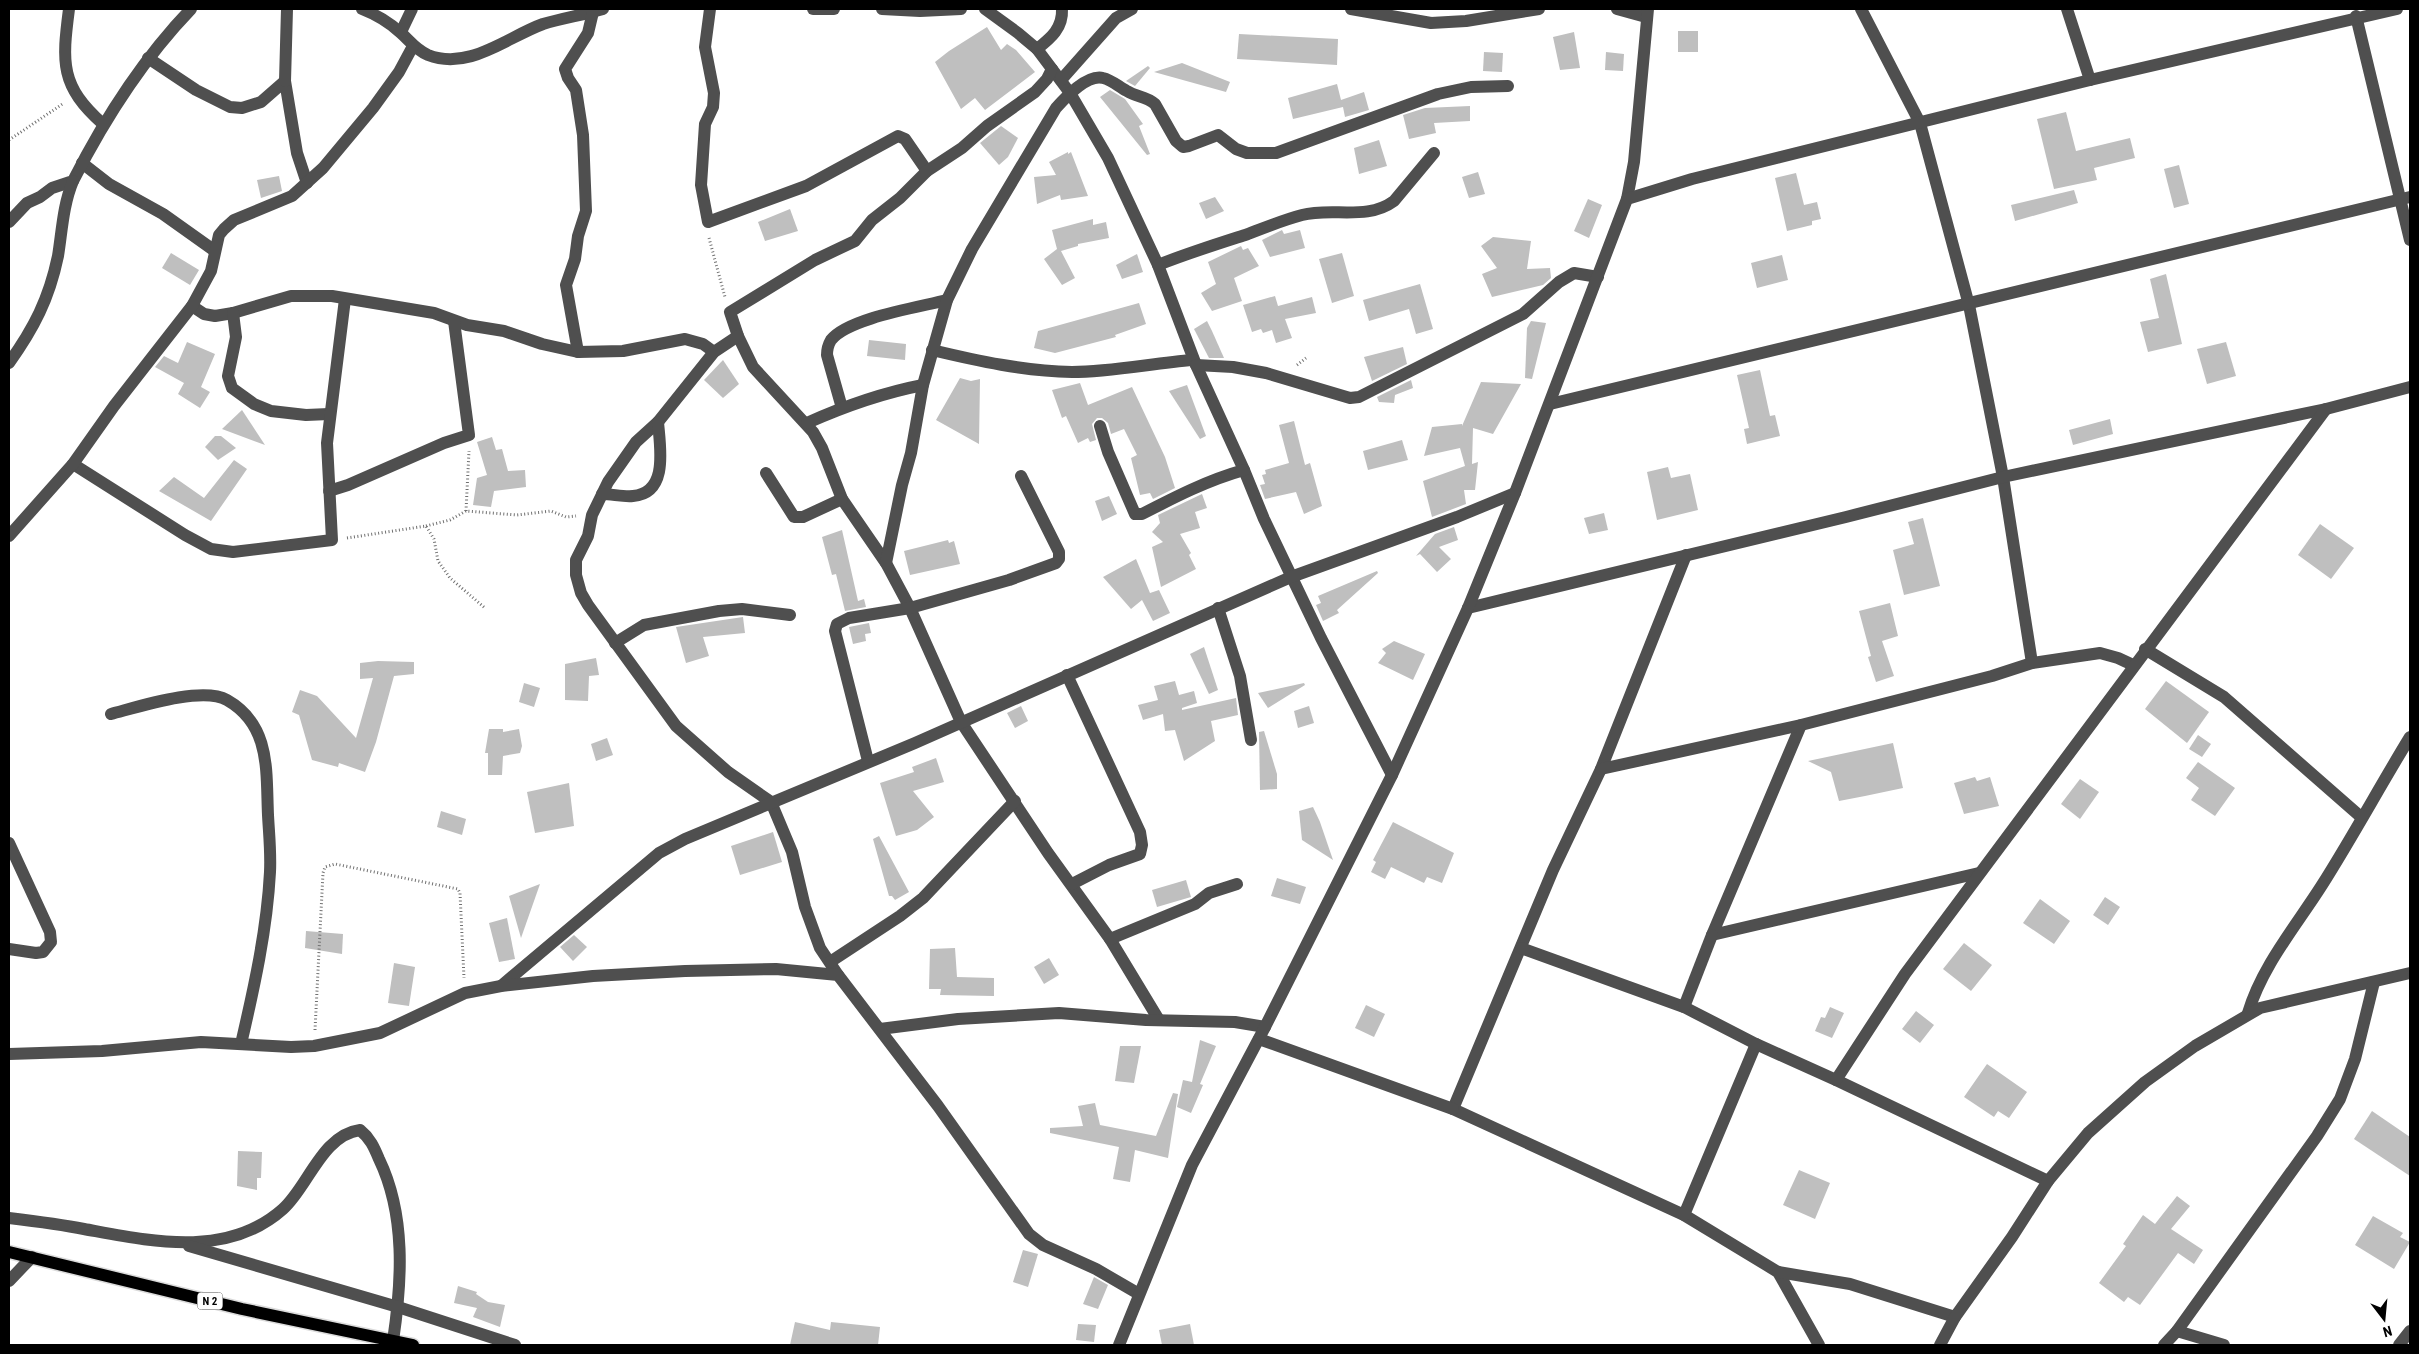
<svg xmlns="http://www.w3.org/2000/svg" width="2419" height="1354" font-family="'Roboto Condensed',sans-serif">
  <style>
    .building { fill: #bfbfbf }
    .lines { fill: none; stroke-linecap: round; stroke-linejoin: round }
    .major-casing { stroke: #dbdbdb; stroke-width: 15 }
    .path { stroke: #717171; stroke-width: 3; stroke-dasharray: 1 2.5; stroke-linecap: butt }
    .minor { stroke: #4f4f4f; stroke-width: 12 }
    .major { stroke: #000; stroke-width: 12 }
    .labels { text-anchor: middle; stroke-width: 5; stroke-linejoin: round; paint-order: stroke }
    .shield { fill: #fff; stroke: #4c4c4c; stroke-width: 1 }
    .shield-label { font-size: 11px; font-weight: bold; fill: #000 }
  </style>
  <rect width="100%" height="100%" fill="#fff"/>
  <!-- building -->
  <g class="building">
    <polygon points="987,27 1001,50 1007,44 1016,50 1035,72 985,110 975,98 961,109 935,62 949,51"/>
    <rect x="1678" y="31" width="20" height="21"/>
    <polygon points="1574,32 1580,68 1560,70 1553,37"/>
    <polygon points="1239,34 1338,39 1337,65 1237,59"/>
    <polygon points="1484,52 1503,53 1502,72 1483,71"/>
    <polygon points="1606,52 1624,54 1623,71 1605,70"/>
    <polygon points="1182,63 1230,82 1226,92 1154,72"/>
    <polygon points="1148,66 1150,68 1135,86 1126,81"/>
    <polygon points="1337,84 1341,100 1364,92 1369,110 1345,117 1343,107 1293,119 1288,98"/>
    <polygon points="1110,90 1125,99 1143,124 1139,126 1150,154 1147,155 1100,97"/>
    <polygon points="1470,106 1470,121 1434,123 1436,133 1409,139 1403,115 1425,108"/>
    <polygon points="2066,112 2076,151 2130,138 2135,158 2094,168 2097,180 2054,189 2037,119"/>
    <polygon points="1001,126 1018,138 1008,157 999,165 980,143"/>
    <polygon points="1379,140 1387,166 1359,174 1354,148"/>
    <polygon points="1068,152 1068,154 1071,152 1088,196 1061,200 1060,195 1037,204 1034,177 1056,175 1049,162"/>
    <polygon points="2179,165 2189,204 2174,208 2164,169"/>
    <polygon points="1478,172 1485,194 1469,198 1462,177"/>
    <polygon points="1796,173 1804,205 1817,202 1821,219 1812,221 1812,225 1787,231 1775,178"/>
    <polygon points="279,176 282,191 261,198 257,180"/>
    <polygon points="2074,190 2078,203 2015,221 2011,205"/>
    <polygon points="1215,197 1224,211 1206,219 1199,203"/>
    <polygon points="1588,199 1602,205 1589,238 1574,231"/>
    <polygon points="790,209 798,231 765,241 758,222"/>
    <polygon points="1093,219 1093,225 1106,222 1109,238 1078,244 1078,246 1061,251 1075,278 1062,285 1044,259 1057,249 1052,230"/>
    <polygon points="1282,230 1284,234 1300,230 1305,248 1270,257 1262,240"/>
    <polygon points="1493,237 1531,241 1527,269 1550,268 1551,278 1543,285 1492,297 1482,274 1497,268 1481,246"/>
    <polygon points="1241,246 1243,250 1248,248 1259,266 1234,278 1242,301 1212,311 1201,293 1216,284 1208,262"/>
    <polygon points="171,253 199,270 190,285 162,268"/>
    <polygon points="1342,253 1354,296 1332,303 1319,259"/>
    <polygon points="1137,254 1143,272 1122,279 1116,265"/>
    <polygon points="1782,255 1788,280 1757,288 1751,263"/>
    <polygon points="2166,274 2182,344 2148,352 2140,322 2159,318 2150,279"/>
    <polygon points="1420,284 1433,329 1416,334 1409,309 1369,321 1363,300"/>
    <polygon points="1275,296 1278,306 1312,297 1316,313 1285,319 1292,338 1276,343 1272,330 1263,333 1261,329 1252,332 1243,305"/>
    <polygon points="1139,303 1146,324 1115,335 1116,337 1055,353 1034,348 1038,331"/>
    <polygon points="1207,321 1212,331 1224,358 1209,358 1194,329"/>
    <polygon points="1531,321 1546,323 1532,379 1525,378 1527,328"/>
    <polygon points="869,340 906,344 905,360 867,356"/>
    <polygon points="187,342 215,354 201,387 210,392 200,408 178,394 184,383 155,367 164,356 178,363"/>
    <polygon points="2226,342 2236,376 2207,384 2197,349"/>
    <polygon points="1403,347 1407,364 1372,381 1364,357"/>
    <polygon points="723,360 739,384 723,398 704,380"/>
    <polygon points="1760,370 1770,416 1775,415 1780,436 1747,444 1744,429 1749,428 1737,375"/>
    <polygon points="960,378 971,381 980,379 979,444 936,420"/>
    <polygon points="1411,380 1413,388 1395,395 1394,403 1379,402 1377,397"/>
    <polygon points="1481,382 1521,384 1493,434 1473,428 1472,464 1478,462 1475,490 1464,490 1466,504 1432,517 1423,481 1465,466 1460,448 1424,456 1432,427 1462,424 1462,426"/>
    <polygon points="1080,383 1088,405 1132,387 1165,457 1175,488 1153,499 1150,493 1140,495 1131,458 1137,455 1124,429 1111,434 1108,423 1102,418 1097,418 1092,424 1096,440 1090,442 1088,438 1078,443 1066,416 1062,418 1052,390"/>
    <polygon points="1187,385 1206,436 1200,439 1169,391"/>
    <polygon points="242,410 265,445 222,429"/>
    <polygon points="2110,419 2113,434 2073,445 2069,430"/>
    <polygon points="1294,421 1305,465 1310,463 1322,506 1304,514 1296,492 1265,499 1260,485 1265,484 1262,475 1266,474 1265,470 1289,463 1279,425"/>
    <polygon points="215,436 221,436 236,448 218,460 205,447"/>
    <polygon points="492,437 496,450 502,449 508,471 525,470 526,487 494,491 491,507 473,505 477,478 487,475 477,442"/>
    <polygon points="1402,440 1408,460 1368,470 1363,451"/>
    <polygon points="234,460 247,469 211,521 159,491 174,477 204,498"/>
    <polygon points="1668,467 1671,478 1690,474 1698,510 1657,520 1647,472"/>
    <polygon points="1202,494 1207,508 1195,512 1200,528 1180,534 1191,553 1189,555 1196,569 1161,587 1152,547 1163,542 1152,532 1160,523 1158,515"/>
    <polygon points="1109,496 1117,514 1102,521 1095,501"/>
    <polygon points="1604,513 1608,530 1589,534 1584,518"/>
    <polygon points="1923,518 1940,586 1904,595 1893,550 1914,544 1908,522"/>
    <polygon points="2320,524 2354,548 2331,579 2298,555"/>
    <polygon points="1454,527 1458,540 1439,547 1451,559 1437,572 1420,554 1416,556 1435,534"/>
    <polygon points="842,530 858,601 864,599 866,607 845,611 836,574 832,575 822,537"/>
    <polygon points="948,540 949,543 954,541 960,564 910,575 904,551"/>
    <polygon points="1136,559 1150,593 1159,590 1170,613 1153,621 1142,600 1131,609 1103,577"/>
    <polygon points="1377,571 1378,573 1337,610 1339,613 1323,621 1316,605 1321,603 1318,596"/>
    <polygon points="1890,603 1898,636 1882,641 1894,676 1876,682 1868,657 1871,656 1859,611"/>
    <polygon points="743,617 745,633 703,637 709,656 686,663 676,627"/>
    <polygon points="869,623 871,633 865,634 866,641 853,644 849,627"/>
    <polygon points="1394,641 1425,654 1413,680 1378,663 1386,653 1382,649"/>
    <polygon points="1204,647 1218,690 1209,694 1190,654"/>
    <polygon points="596,658 599,675 589,676 588,701 565,700 565,664"/>
    <polygon points="378,661 414,662 414,674 394,676 376,742 365,772 339,763 338,767 312,760 299,715 292,712 300,690 317,696 356,738 373,678 360,679 360,663"/>
    <polygon points="1175,681 1179,695 1194,691 1197,703 1182,708 1182,710 1236,698 1238,715 1211,721 1215,741 1184,761 1175,730 1165,731 1163,714 1143,720 1138,705 1158,700 1154,686"/>
    <polygon points="2166,681 2209,712 2187,743 2145,709"/>
    <polygon points="524,683 540,688 534,707 519,702"/>
    <polygon points="1304,683 1305,685 1268,708 1258,693"/>
    <polygon points="1021,706 1028,721 1015,728 1007,713"/>
    <polygon points="1309,706 1314,723 1298,728 1294,711"/>
    <polygon points="489,729 503,729 503,732 519,729 522,746 520,753 503,756 502,775 488,775 488,753 485,753"/>
    <polygon points="1264,731 1277,774 1277,789 1260,790 1259,732"/>
    <polygon points="2198,735 2211,744 2202,757 2189,749"/>
    <polygon points="607,738 613,755 596,761 591,744"/>
    <polygon points="1893,743 1903,788 1865,796 1839,801 1831,772 1808,761"/>
    <polygon points="936,758 944,782 913,791 934,817 917,830 896,836 880,783 914,772 912,767"/>
    <polygon points="2198,762 2235,788 2215,816 2191,800 2199,788 2186,778"/>
    <polygon points="1975,777 1977,781 1990,777 1999,806 1964,814 1954,783"/>
    <polygon points="2080,779 2099,792 2080,819 2061,804"/>
    <polygon points="569,783 574,826 535,833 527,792"/>
    <polygon points="1313,807 1320,822 1333,860 1302,840 1299,811"/>
    <polygon points="441,811 466,819 462,835 437,827"/>
    <polygon points="1393,822 1454,853 1442,883 1427,877 1424,883 1391,867 1385,879 1371,872 1376,862 1373,860"/>
    <polygon points="773,832 782,862 740,875 731,846"/>
    <polygon points="879,836 909,892 895,900 892,896 889,896 873,839"/>
    <polygon points="1277,878 1306,887 1300,904 1271,896"/>
    <polygon points="1186,880 1191,897 1157,907 1152,890"/>
    <polygon points="540,884 521,938 509,896"/>
    <polygon points="2105,897 2120,907 2108,925 2093,915"/>
    <polygon points="2040,899 2070,921 2054,944 2023,923"/>
    <polygon points="507,918 515,959 499,962 489,923"/>
    <polygon points="306,931 343,934 342,954 305,948"/>
    <polygon points="574,935 587,947 573,961 560,947"/>
    <polygon points="1964,943 1992,965 1971,991 1943,969"/>
    <polygon points="955,948 957,977 994,978 994,996 940,995 941,989 929,989 930,949"/>
    <polygon points="1049,958 1059,975 1044,984 1034,967"/>
    <polygon points="394,963 415,967 409,1006 388,1003"/>
    <polygon points="1366,1005 1385,1014 1374,1037 1355,1028"/>
    <polygon points="1830,1007 1844,1013 1832,1038 1815,1031 1821,1017 1825,1018"/>
    <polygon points="1916,1011 1934,1025 1920,1043 1902,1029"/>
    <polygon points="1200,1040 1216,1046 1200,1084 1203,1085 1191,1113 1177,1107 1183,1080 1192,1082"/>
    <polygon points="1120,1046 1141,1046 1134,1083 1115,1081"/>
    <polygon points="1987,1064 2027,1092 2009,1118 1998,1111 1994,1117 1964,1097"/>
    <polygon points="1173,1093 1178,1094 1168,1158 1135,1150 1130,1182 1113,1179 1119,1147 1050,1133 1050,1128 1083,1126 1078,1106 1095,1103 1100,1125 1156,1136"/>
    <polygon points="2372,1111 2410,1137 2410,1176 2354,1139"/>
    <polygon points="238,1151 262,1152 261,1178 257,1178 257,1190 237,1186"/>
    <polygon points="1799,1170 1830,1183 1815,1219 1783,1205"/>
    <polygon points="2177,1196 2190,1206 2171,1229 2203,1250 2194,1264 2178,1253 2140,1305 2128,1297 2124,1302 2099,1283 2126,1246 2123,1244 2143,1215 2155,1224"/>
    <polygon points="2373,1216 2403,1233 2400,1237 2410,1242 2394,1269 2355,1245"/>
    <polygon points="1023,1250 1038,1254 1028,1287 1013,1282"/>
    <polygon points="1094,1277 1108,1285 1098,1309 1083,1304"/>
    <polygon points="458,1286 477,1292 476,1294 488,1302 505,1305 500,1327 473,1317 477,1308 454,1303"/>
    <polygon points="795,1322 830,1330 831,1322 880,1327 878,1345 790,1345"/>
    <polygon points="1078,1324 1096,1325 1094,1342 1076,1340"/>
    <polygon points="1190,1324 1194,1345 1162,1345 1159,1330"/>
  </g>
  <g class="lines">
    <defs>
      <polyline id="major" points="9,1252 242,1309 413,1345"/>
    </defs>
    <!-- major casing -->
    <use href="#major" class="major-casing"/>
    <!-- path -->
    <g class="path">
      <polyline points="9,140 64,103"/>
      <polyline points="709,238 725,297"/>
      <polyline points="1297,365 1306,358"/>
      <polyline points="466,511 469,451"/>
      <polyline points="426,526 450,520 466,511 517,515 551,511 566,517 576,516"/>
      <polyline points="347,538 426,526 434,539 438,561 450,578 485,608"/>
      <polyline points="315,1030 323,873 325,867 335,864 458,889 460,893 464,978"/>
    </g>
    <!-- minor -->
    <g class="minor">
      <path d="M69,9c-7,54 -9,77 34,115"/>
      <path d="M362,9c13,5 28,14 39,24 9,8 15,17 27,22 41,16 79,-18 115,-31 20,-6 40,-9 60,-15"/>
      <polyline points="710,9 705,47 714,93 713,107 705,124 701,185 708,222 806,186 898,136 905,139 927,171"/>
      <polyline points="813,9 834,9"/>
      <polyline points="882,9 920,11 961,9"/>
      <polyline points="985,9 1018,33 1037,49 1070,93 1108,158 1158,265 1196,365 1244,470 1264,519 1321,638 1392,775"/>
      <polyline points="1351,9 1431,23 1466,21 1539,9"/>
      <polyline points="1617,9 1646,17"/>
      <polyline points="1861,9 1920,123 1969,305 2003,477 2032,663"/>
      <polyline points="2067,9 2090,80"/>
      <polyline points="2356,16 2410,240"/>
      <polyline points="401,32 412,9"/>
      <path d="M1037,49c14,-11 26,-21 25,-40"/>
      <polyline points="148,58 196,90 230,107 242,108 261,102 285,81 297,153 307,183"/>
      <polyline points="1052,69 1047,79 1035,92 987,126 962,148 927,171 900,198 872,220 855,241 815,260 730,312 738,336 753,367 813,432 822,448 842,499 886,563 910,608 961,722 1048,853 1110,939 1159,1020"/>
      <polyline points="1061,80 1116,18 1132,9"/>
      <polyline points="285,81 287,9"/>
      <polyline points="82,163 109,184 163,214 215,251"/>
      <polyline points="1627,199 1634,162 1648,9"/>
      <path d="M9,222l18,-19 13,-6 12,-9 21,-7c32,-63 69,-121 118,-172"/>
      <path d="M1158,265c30,-12 59,-21 90,-31 18,-7 35,-14 54,-19 30,-8 65,6 92,-14l40,-48"/>
      <polyline points="192,306 204,314 215,316 233,313 291,296 332,296 434,313 467,325 504,331 542,344 578,352 623,351 685,339 703,344 714,352"/>
      <polyline points="233,313 236,337 228,376 232,388 254,404 271,411 306,415 329,414"/>
      <polyline points="738,336 714,352 658,422 636,442 608,482 592,515 588,536 576,560 576,575 581,593 588,605 676,726 728,772 771,802 792,852 805,907 820,948 838,975"/>
      <path d="M932,350c46,11 92,21 140,22 40,0 81,-9 121,-12"/>
      <polyline points="578,352 566,285 575,259 578,236 586,211 583,135 576,90 568,78 565,69 588,33 593,12"/>
      <path d="M9,363c25,-35 40,-64 49,-107 4,-25 5,-51 15,-75"/>
      <polyline points="1196,365 1233,367 1266,373 1350,398 1359,397 1523,314 1559,282 1574,273 1598,277"/>
      <polyline points="1550,404 2410,197"/>
      <path d="M842,408l-15,-53c0,-6 1,-10 4,-15 17,-22 89,-33 116,-40"/>
      <path d="M807,423c38,-17 75,-30 116,-38"/>
      <path d="M1100,426l8,26 27,62h7c33,-17 66,-34 102,-44"/>
      <polyline points="73,464 185,535 211,549 233,552 332,540 327,443 345,299"/>
      <polyline points="766,473 794,517 803,517 842,499"/>
      <polyline points="329,491 348,485 444,443 469,435 454,321"/>
      <path d="M602,494c10,0 21,3 31,2 36,-3 27,-49 25,-74"/>
      <polyline points="9,536 73,464 114,406 192,306 211,271 219,235 224,229 234,220 292,196 323,168 373,108 399,72 413,46"/>
      <polyline points="1686,555 1601,769 1553,870 1453,1109 1684,1215 1778,1272 1819,1345"/>
      <path d="M886,563l16,-78 9,-32 12,-68 24,-85 25,-51 84,-141c9,-10 31,-34 47,-30 9,2 16,9 24,13 9,6 19,5 28,13l21,37 7,6 6,-1 29,-11 18,14 11,4h29l162,-59 33,-7 37,-1"/>
      <polyline points="1218,608 1240,676 1251,740"/>
      <polyline points="1468,608 1846,517 2003,477 2326,409 2410,387"/>
      <polyline points="615,643 644,625 719,611 742,609 790,615"/>
      <polyline points="2145,649 2224,697 2361,817"/>
      <polyline points="1067,675 1140,832 1142,845 1140,854 1109,865 1072,884"/>
      <path d="M111,714c27,-7 91,-28 116,-14 44,25 39,71 41,115 1,19 3,37 2,57 -3,58 -16,116 -29,172"/>
      <polyline points="1801,725 1712,935 1979,873"/>
      <polyline points="868,761 835,631 837,624 849,618 910,608 949,597 1009,580 1056,563 1059,559 1059,552 1021,476"/>
      <polyline points="1601,769 1801,725 1992,676 2032,663 2100,653 2118,658 2133,665"/>
      <polyline points="9,843 50,932 51,942 43,952 36,953 9,949"/>
      <polyline points="1110,939 1195,904 1209,893 1237,884"/>
      <polyline points="1521,948 1684,1007 1756,1044 1836,1080 2048,1181"/>
      <polyline points="830,962 900,916 923,898 1015,801"/>
      <polyline points="501,986 659,853 685,839 915,743 1291,577 1457,517 1515,493"/>
      <polyline points="1684,1007 1712,935"/>
      <path d="M2248,1013c14,-47 48,-87 74,-128 31,-49 58,-99 88,-148"/>
      <polyline points="880,1029 958,1019 1059,1013 1146,1020 1235,1022 1265,1027"/>
      <polyline points="1259,1039 1453,1109"/>
      <polyline points="9,1054 102,1051 201,1042 291,1047 314,1046 380,1033 465,993 501,986 593,976 685,971 776,969 838,975 938,1106 1029,1234 1043,1245 1096,1269 1139,1294"/>
      <polyline points="1836,1080 1905,974 2326,409"/>
      <polyline points="1684,1215 1756,1044"/>
      <path d="M9,1218c25,3 50,6 75,11 66,12 143,30 199,-20 25,-22 39,-74 77,-79 10,8 14,17 19,29 27,56 23,122 14,182"/>
      <polyline points="189,1246 398,1307 515,1345"/>
      <polyline points="1778,1272 1850,1284 1955,1317"/>
      <polyline points="9,1281 32,1257"/>
      <polyline points="2177,1331 2224,1345"/>
      <polyline points="1119,1345 1192,1165 1265,1027 1392,775 1468,608 1515,493 1627,199 1692,179 2090,80 2397,9"/>
      <polyline points="1940,1345 1955,1317 2012,1237 2048,1181 2088,1133 2145,1082 2195,1046 2260,1008 2410,973"/>
      <polyline points="2164,1345 2177,1331 2317,1136 2340,1099 2355,1059 2374,982"/>
      <polyline points="2399,1345 2410,1331"/>
    </g>
    <!-- major -->
    <use href="#major" class="major"/>
  </g>
  <g class="labels">
    <!-- shield labels -->
    <rect class="shield" x="197.5" y="1292.5" width="25" height="17" rx="4"/>
    <g class="shield-label">
      <text x="210" y="1305">N 2</text>
    </g>
  </g>
  <!-- border -->
  <rect width="2419" height="1354" fill="none" stroke="#000000" stroke-width="20"/>
  <!-- north arrow -->
  <g transform="translate(2384 1319) rotate(164)" stroke="#ffffff" stroke-width="4" paint-order="stroke">
  <path d="M0-4L9 19L0 12L-9 19Z" fill="#000000"/>
  <text y="-8" font-size="14" font-weight="bold" text-anchor="middle" fill="#000000">N</text>
  </g>
</svg>
